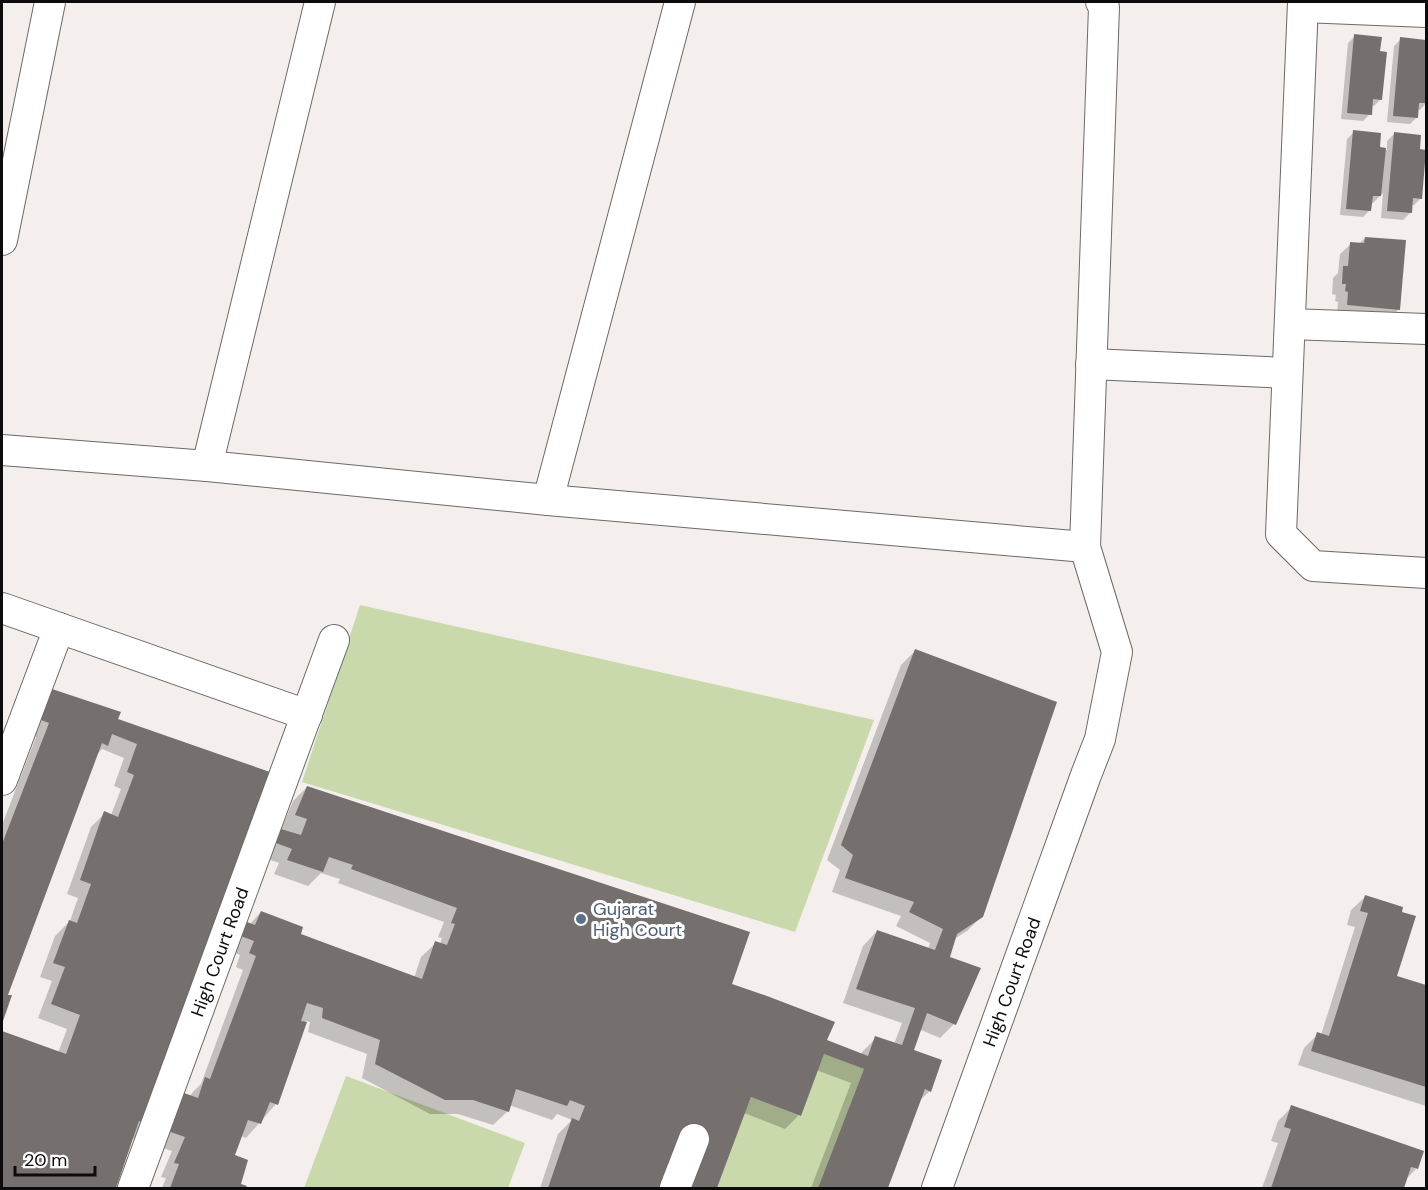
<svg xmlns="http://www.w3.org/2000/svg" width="1428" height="1190" font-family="'DM Sans',sans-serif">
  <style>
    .green { fill: #c9d9ab }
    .shadow { fill: #0003; fill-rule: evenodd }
    .building { fill: #75706e; fill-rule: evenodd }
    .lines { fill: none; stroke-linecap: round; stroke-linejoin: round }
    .street-casing { stroke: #6d6967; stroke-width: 32 }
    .street { stroke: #fff; stroke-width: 30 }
    .service-dot { fill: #5c6f8a; stroke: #fff; stroke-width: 2 }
    .labels { text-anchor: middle; stroke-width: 6; stroke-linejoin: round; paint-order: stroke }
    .service-label { font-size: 18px; fill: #4e5e75; stroke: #fff; text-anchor: start }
    .street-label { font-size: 18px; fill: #0d0b0b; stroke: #fff }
  </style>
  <rect width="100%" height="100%" fill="#f4efec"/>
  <!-- green -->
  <g class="green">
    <polygon points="360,605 874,720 795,932 302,782"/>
    <polygon points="824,1054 864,1069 818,1188 717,1188 751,1097 800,1116"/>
    <polygon points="346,1076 525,1143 508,1188 304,1188"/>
  </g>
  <!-- shadow -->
  <g class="shadow">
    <polygon points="1355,36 1379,53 1381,99 1374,106 1371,106 1370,114 1363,121 1341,119 1348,43"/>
    <polygon points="1401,39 1426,41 1425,55 1426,55 1426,103 1420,110 1417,109 1417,117 1410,124 1387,122 1394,46"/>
    <polygon points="1354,132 1378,149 1387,150 1387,141 1394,134 1421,198 1414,205 1411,205 1410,213 1403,220 1381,218 1383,193 1373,203 1371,203 1370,210 1363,217 1340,215 1347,139"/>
    <polygon points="1365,238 1399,309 1388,320 1337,316 1338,302 1335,301 1336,295 1332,294 1333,278 1338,273 1340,254 1351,244 1359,244"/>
    <path d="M915,651l67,265 -15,15 -13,8 -6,19 6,66 -14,14 -21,-9 -7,22 18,40 -11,10 -33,87h-75l40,-105 -35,-13 -17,45 -14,14 -41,-16 -29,75h-175l18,-54 14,-14 -15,-6 -5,6 -43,-15 -1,6 -15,14 -35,-11h-28l-68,-36 5,-24 -59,-22 2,-10 -4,-1 -30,83 -30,34 -5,-2 -8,20 6,29 6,2 -1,1h-82l4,-10 -5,-1 11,-26 -40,-13 -17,50h-113v-155l56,20 9,-24 -29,-11 14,-37 -12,-4 15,-41 15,-15 8,-23 -11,-4 24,-67 14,-14 6,2 10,-26 -7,-3 10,-28 -22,-9 -7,8 -89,239h4l-8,25v-196l34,-88 -9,-3 25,-43 64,29 136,102 29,8 12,-29 14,-14 423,198 95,56 36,14 1,-3 14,-14 18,6 8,-21 -59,-20 20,-57 14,-15 51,18 2,-6 -34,-17 5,-10 -69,-24 8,-22 -13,-10 74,-195zM242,850l37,13 -5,11 34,12 13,-13 19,6 -2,4 106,39 -6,15 4,1 -2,6 -4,-1 -15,14 -7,21 -115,-43 -38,-23 -12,13 -31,-12zM206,942l34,13 -4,12 7,3 -42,114 -9,9 -2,4 -36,-13z"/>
    <polygon points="1366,896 1395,977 1426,987 1426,1106 1298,1065 1304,1048 1318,1034 1321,1035 1355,927 1347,925 1351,910"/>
    <polygon points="1292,1107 1416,1169 1406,1179 1402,1188 1262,1188 1278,1143 1271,1141 1278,1121"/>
  </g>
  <!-- building -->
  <g class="building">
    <polygon points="1354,34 1382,37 1380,51 1387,52 1382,100 1373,99 1372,115 1347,113"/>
    <polygon points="1400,37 1426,40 1426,103 1419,103 1418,118 1393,116"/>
    <polygon points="1353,130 1381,133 1380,147 1386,148 1381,196 1373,196 1371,211 1346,209"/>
    <polygon points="1394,132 1421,135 1420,149 1426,150 1422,199 1413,198 1412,213 1387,211"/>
    <polygon points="1365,237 1406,240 1400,310 1347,305 1348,292 1345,291 1346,284 1342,284 1343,266 1348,266 1350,242 1364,243"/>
    <path d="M915,649l142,53 -74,215 -26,17 -7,23 31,11 -25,57 -29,-12 -13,37 28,10 -11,32 -6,-3 -37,99h-70l46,-119 -40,-15 -23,62 -50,-19 -34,91h-169l24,-70 7,3 6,-15 -15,-6 -3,6 -51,-17 -7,23 -36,-12h-28l-70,-36 5,-24 -58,-22 1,-10 -16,-5 -6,18 6,1 -29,83 -8,-3 -9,22 -13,-4 -13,35 13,5 -7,24 6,2 -1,2h-76l9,-24 -5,-1 11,-26 -46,-16 -23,67h-114v-157l64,23 14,-39 -29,-11 14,-37 -12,-4 16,-43 8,3 14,-39 -11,-4 24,-69 14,6 16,-42 -7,-3 10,-28 -25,-10 -4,12 -6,-3 -94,252h4l-10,29v-180l47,-121 -8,-3 11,-31 69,23 -3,7 152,53 -16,49 47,14 6,-16 -12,-4 12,-29 443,146 -18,52 35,12 68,26 -8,18 41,16 7,-20 27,9 13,-37 -59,-19 21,-59 58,20 8,-21 -34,-17 5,-10 -69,-24 8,-23 -12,-10zM249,833l43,16 -5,11 36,12 6,-15 24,8 -2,4 106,39 -6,15 4,1 -8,21 -12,-4 -13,38 -121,-45 2,-7 -42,-16 -6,14 -35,-13zM214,926l40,15 -5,12 7,3 -46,123 -5,-2 -7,21 -42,-15z"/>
    <polygon points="1365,895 1403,907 1402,912 1416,916 1397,976 1426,985 1426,1087 1311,1051 1317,1032 1329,1036 1368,913 1360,911"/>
    <polygon points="1291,1105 1424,1151 1418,1169 1411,1167 1404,1188 1271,1188 1291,1129 1284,1127"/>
  </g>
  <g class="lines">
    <defs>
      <g id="street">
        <polyline points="1303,2 1281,534 1313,566 1426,573"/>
        <polyline points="1303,7 1426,12"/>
        <polyline points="2,240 50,2"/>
        <polyline points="1290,324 1426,329"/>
        <polyline points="1091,364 1287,373"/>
        <polyline points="2,450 207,466 548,500 1085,547"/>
        <polyline points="207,466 320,2"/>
        <polyline points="548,500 680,2"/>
        <polyline points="2,608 307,715"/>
        <polyline points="2,780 59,628"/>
        <polyline points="133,1188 334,640"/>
        <polyline points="675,1188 694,1139"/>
        <polyline points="937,1188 1086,775 1100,739 1117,652 1085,547 1104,7 1101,2"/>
      </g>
    </defs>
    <!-- street casing -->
    <use href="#street" class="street-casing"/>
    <!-- street -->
    <use href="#street" class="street"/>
  </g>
  <!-- markers -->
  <circle class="service-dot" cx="581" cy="919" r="6"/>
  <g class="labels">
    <!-- service labels -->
    <g class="service-label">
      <text x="593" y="915">Gujarat<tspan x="593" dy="21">High Court</tspan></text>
    </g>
    <!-- street labels -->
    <g class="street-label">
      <text transform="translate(220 952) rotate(-70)" y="6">High Court Road</text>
      <text transform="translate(1012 982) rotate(-70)" y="6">High Court Road</text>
    </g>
  </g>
  <!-- border -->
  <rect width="1428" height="1190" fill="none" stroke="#0d0b0b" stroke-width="6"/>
  <!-- scale -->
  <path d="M15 1166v9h80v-9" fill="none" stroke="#0d0b0b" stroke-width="3"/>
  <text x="24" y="1166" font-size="18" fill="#0d0b0b" stroke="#ffffff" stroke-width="4.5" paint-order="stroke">20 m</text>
</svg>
